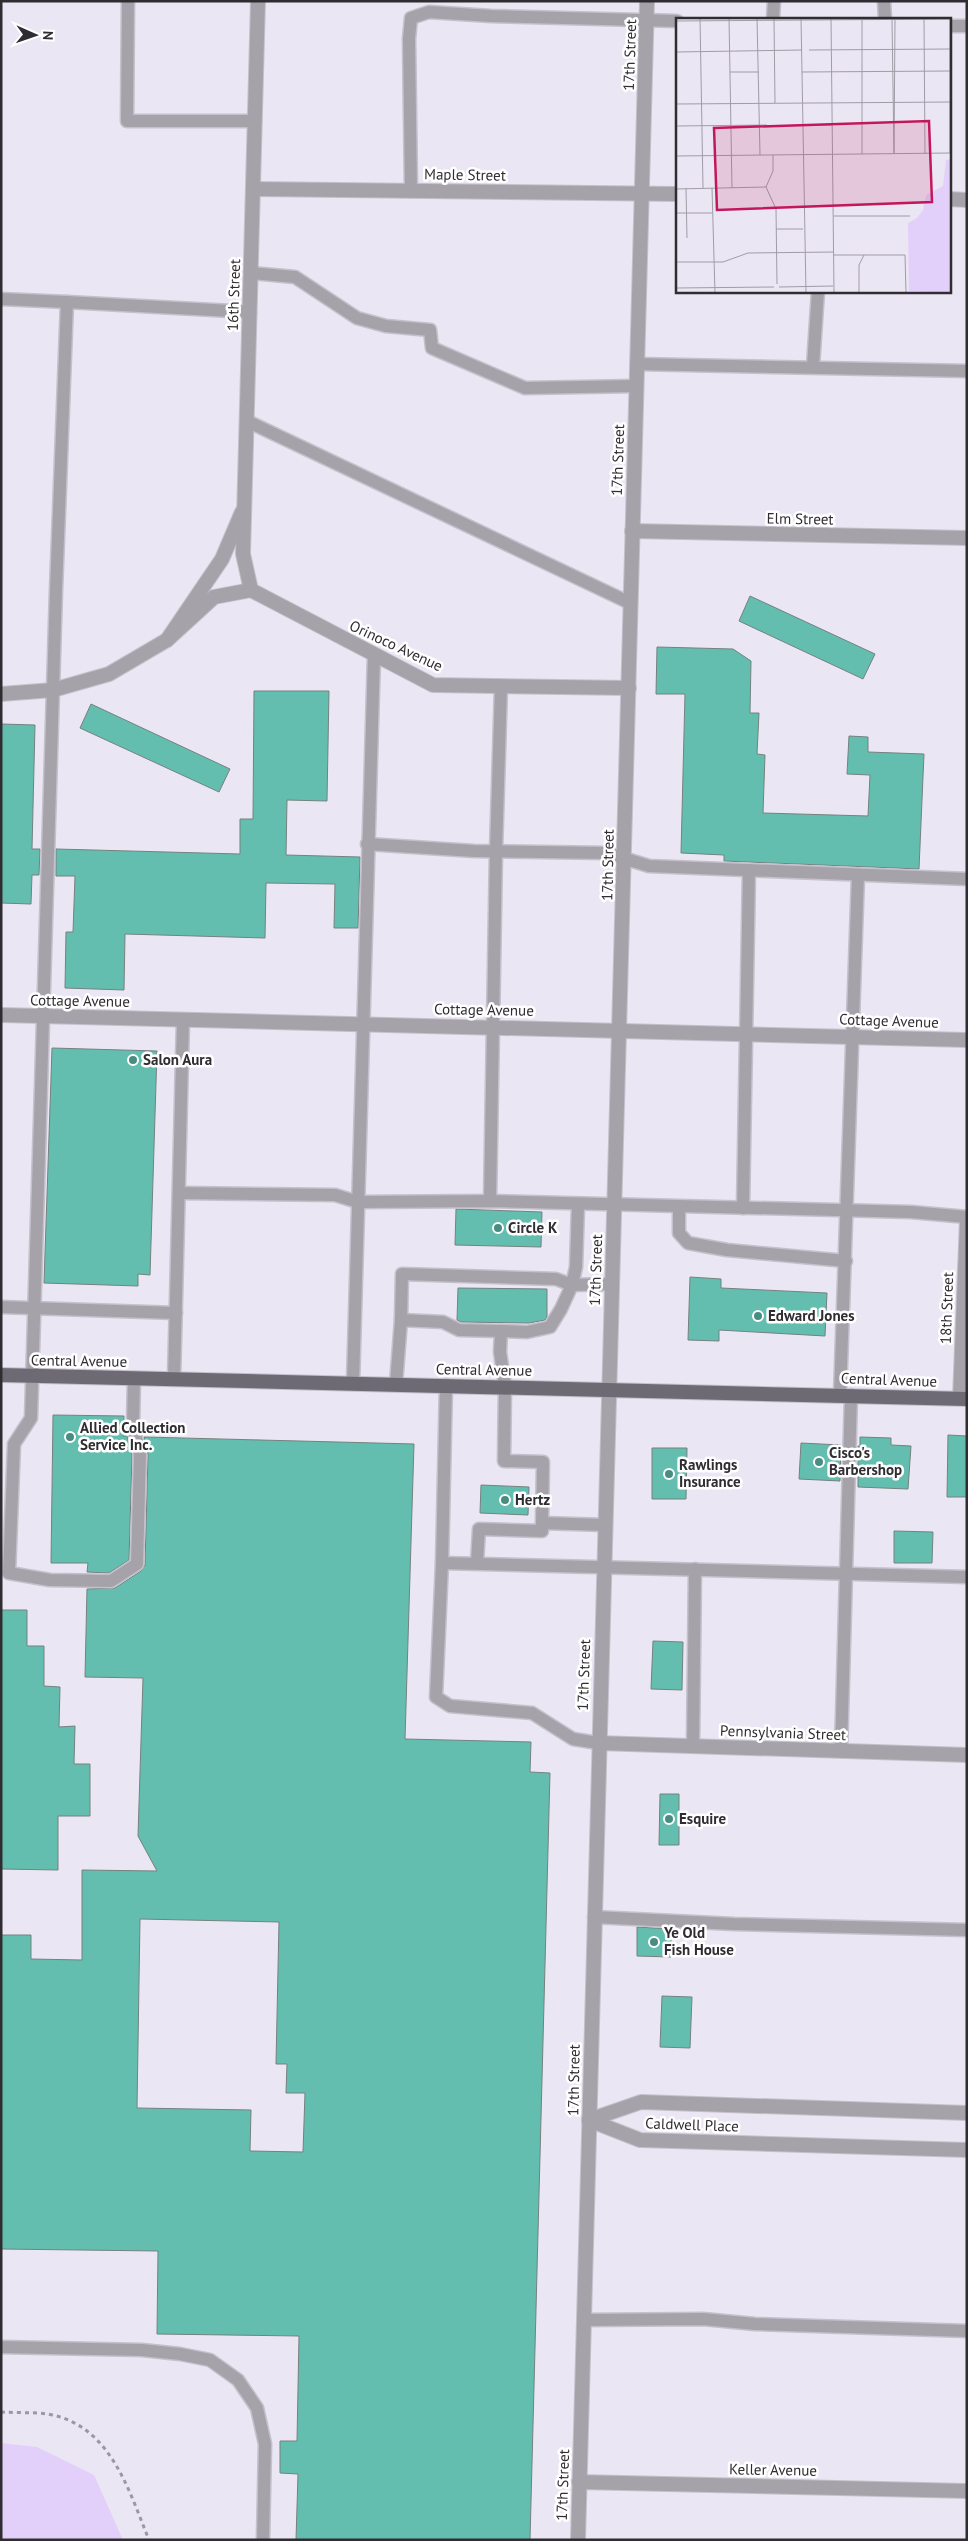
<svg xmlns="http://www.w3.org/2000/svg" width="968" height="2541" font-family="'PT Sans',sans-serif">
<style>
.green{fill:#e2d0fa}
.building{fill:#64beb0;stroke:#73827f;fill-rule:evenodd}
.lines{fill:none;stroke-linecap:round;stroke-linejoin:round}
.service-casing{stroke:#c5c1cc;stroke-width:15}
.minor-casing{stroke:#c5c1cc;stroke-width:16}
.tertiary-casing{stroke:#c5c1cc;stroke-width:16}
.primary-casing{stroke:#c5c1cc;stroke-width:16}
.path{stroke:#9b98a1;stroke-width:3;stroke-dasharray:4 4;stroke-linecap:butt}
.service{stroke:#a5a3a9;stroke-width:12}
.minor{stroke:#a5a3a9;stroke-width:14}
.tertiary{stroke:#a5a3a9;stroke-width:14}
.primary{stroke:#6e6a73;stroke-width:14}
.poi-dot{fill:#488c82;stroke:#fff;stroke-width:2}
.labels{text-anchor:middle;stroke-width:5;stroke-linejoin:round;paint-order:stroke}
.street-label{font-size:15px;fill:#2f2d32;stroke:#fff}
.poi-label{font-size:15px;font-weight:bold;fill:#2f2d32;stroke:#fff;text-anchor:start}
.inset-road{fill:none;stroke:#a09ca6;stroke-width:1}
.view{fill:#c2185b;fill-opacity:0.15;stroke:#c2185b;stroke-width:2.5}
.inset-edge{fill:none;stroke:#2f2d32;stroke-width:2.5}
</style>
<rect width="100%" height="100%" fill="#ebe6f3"/>
<!-- green -->
<polygon class="green" points="1,2443 37,2447 94,2475 123,2540 1,2540"/>
<!-- building -->
<g class="building">
<polygon points="750,596 875,654 863,679 739,621"/>
<polygon points="657,647 733,649 751,661 750,713 759,713 757,754 765,755 763,813 868,816 870,775 847,774 849,736 868,737 868,752 924,754 919,869 724,861 724,855 681,853 685,694 656,694"/>
<polygon points="254,691 329,691 327,801 287,800 286,855 360,857 358,928 334,928 335,884 266,883 265,938 125,934 124,990 65,988 66,932 73,932 75,876 56,876 56,849 240,854 240,819 253,819"/>
<polygon points="91,704 230,769 219,792 80,728"/>
<polygon points="1,724 35,725 32,849 40,849 39,875 32,875 31,904 1,903"/>
<polygon points="52,1048 157,1051 150,1275 138,1274 138,1286 44,1283"/>
<polygon points="456,1209 542,1212 541,1247 455,1245"/>
<polygon points="690,1277 721,1279 721,1288 827,1293 825,1336 719,1330 719,1341 688,1340"/>
<polygon points="458,1288 547,1289 547,1317 545,1320 529,1323 461,1322 457,1320"/>
<polygon points="53,1415 124,1416 123,1436 127,1436 132,1456 129,1560 109,1573 87,1572 88,1563 51,1563"/>
<polygon points="948,1435 967,1436 967,1497 947,1497"/>
<path d="M144 1437 414 1444 405 1739 531 1742 530 1772 550 1773 530 2540H296L298 2474 280 2473V2441H297L299 2336 157 2334 158 2251 1 2249V1935H31V1959L82 1960V1870L157 1871 138 1836 143 1678 85 1677 87 1589 115 1588 141 1571 145 1565 148 1455ZM140 1919 279 1922 276 2064H287L286 2093H305L303 2152 250 2151 251 2110 137 2108Z"/>
<polygon points="860,1437 891,1438 891,1445 911,1446 908,1489 858,1487 858,1446 860,1446"/>
<polygon points="801,1443 841,1445 840,1481 799,1479"/>
<polygon points="652,1448 687,1448 686,1499 652,1499"/>
<polygon points="481,1485 529,1487 528,1515 480,1513"/>
<polygon points="894,1531 933,1532 932,1563 894,1563"/>
<polygon points="1,1610 27,1610 27,1646 44,1646 44,1686 60,1687 59,1727 75,1726 74,1764 90,1764 90,1816 58,1816 58,1870 1,1869"/>
<polygon points="653,1641 683,1642 682,1690 651,1689"/>
<polygon points="660,1794 679,1794 679,1845 659,1845"/>
<polygon points="637,1927 671,1929 671,1957 637,1956"/>
<polygon points="662,1996 692,1997 690,2048 660,2047"/>
</g>
<g class="lines">
<defs>
<g id="service">
<polyline points="128,1 127,121 255,121"/>
<polyline points="884,1 885,19"/>
<polyline points="773,19 774,1"/>
<polyline points="949,26 967,26"/>
<polyline points="411,191 409,39 411,18 429,12 491,16 677,21"/>
<polyline points="251,273 295,277 357,318 386,326 430,330 432,348 525,388 636,386"/>
<polyline points="1,299 67,302"/>
<polyline points="637,364 967,371"/>
<polyline points="813,366 818,291"/>
<polyline points="247,421 630,603"/>
<polyline points="367,844 474,851 607,853 649,866 967,879"/>
<polyline points="180,1193 335,1195 358,1202 490,1201 911,1212 967,1217"/>
<polyline points="490,1201 496,851 501,686"/>
<polyline points="679,1208 679,1233 688,1243 727,1250 846,1261"/>
<polyline points="743,1208 749,870"/>
<polyline points="1,1307 176,1313"/>
<polyline points="401,1320 402,1274 556,1279 572,1285 576,1267 578,1205"/>
<polyline points="501,1331 527,1332 550,1327 561,1309 572,1285 612,1284"/>
<polyline points="134,1378 133,1425 140,1455 137,1564 111,1581 50,1580 9,1573 14,1444 31,1418 56,590 67,302 250,312"/>
<polyline points="174,1379 183,1020"/>
<polyline points="353,1383 374,655"/>
<polyline points="396,1384 401,1320 443,1322 459,1330 501,1331 500,1352 505,1386 504,1461 543,1462 542,1523 605,1525"/>
<polyline points="446,1385 442,1563 967,1577"/>
<polyline points="840,1395 858,875"/>
<polyline points="442,1563 436,1697 450,1706 532,1713 573,1739 598,1743"/>
<polyline points="477,1563 479,1529 542,1531 542,1523"/>
<polyline points="693,1746 695,1569"/>
<polyline points="841,1751 851,1395"/>
<polyline points="594,1917 734,1924 967,1930"/>
<polyline points="584,2320 703,2319 755,2324 967,2331"/>
<polyline points="1,2347 142,2350 180,2354 210,2360 238,2380 257,2408 265,2444 263,2540"/>
</g>
<g id="minor">
<polyline points="254,189 677,194"/>
<polyline points="949,199 967,200"/>
<polyline points="632,531 967,538"/>
<polyline points="1,694 53,690 109,674 167,640 214,597 251,590"/>
<polyline points="1,1015 967,1040"/>
<polyline points="960,1398 967,1219"/>
<polyline points="598,1743 967,1755"/>
<polyline points="589,2120 640,2140 967,2150"/>
<polyline points="589,2120 641,2102 967,2113"/>
<polyline points="579,2482 967,2491"/>
</g>
<g id="tertiary">
<polyline points="258,1 243,554 251,590 433,685 629,688"/>
<polyline points="167,640 222,559 242,512"/>
<polyline points="578,2540 647,1"/>
</g>
<polyline id="primary" points="1,1375 967,1399"/>
</defs>
<!-- service casing -->
<use href="#service" class="service-casing"/>
<!-- minor casing -->
<use href="#minor" class="minor-casing"/>
<!-- tertiary casing -->
<use href="#tertiary" class="tertiary-casing"/>
<!-- primary casing -->
<use href="#primary" class="primary-casing"/>
<!-- path -->
<path class="path" d="M1 2412C16 2413 33 2412 48 2414 110 2425 128 2488 149 2540"/>
<!-- service -->
<use href="#service" class="service"/>
<!-- minor -->
<use href="#minor" class="minor"/>
<!-- tertiary -->
<use href="#tertiary" class="tertiary"/>
<!-- primary -->
<use href="#primary" class="primary"/>
</g>
<!-- markers -->
<g class="poi-dot">
<circle cx="133" cy="1060" r="5"/>
<circle cx="498" cy="1228" r="5"/>
<circle cx="758" cy="1316" r="5"/>
<circle cx="70" cy="1437" r="5"/>
<circle cx="819" cy="1462" r="5"/>
<circle cx="669" cy="1474" r="5"/>
<circle cx="505" cy="1500" r="5"/>
<circle cx="669" cy="1819" r="5"/>
<circle cx="654" cy="1942" r="5"/>
</g>
<g class="labels">
<!-- street labels -->
<g class="street-label">
<text transform="translate(630 55) rotate(-88)" y="5">17th Street</text>
<text transform="translate(465 175) rotate(1)" y="5">Maple Street</text>
<text transform="translate(234 295) rotate(-88)" y="5">16th Street</text>
<text transform="translate(618 460) rotate(-88)" y="5">17th Street</text>
<text transform="translate(800 519) rotate(1)" y="5">Elm Street</text>
<text transform="translate(396 646) rotate(25)" y="5">Orinoco Avenue</text>
<text transform="translate(608 865) rotate(-89)" y="5">17th Street</text>
<text transform="translate(80 1001) rotate(1)" y="5">Cottage Avenue</text>
<text transform="translate(484 1010) rotate(1)" y="5">Cottage Avenue</text>
<text transform="translate(889 1021) rotate(2)" y="5">Cottage Avenue</text>
<text transform="translate(596 1270) rotate(-88)" y="5">17th Street</text>
<text transform="translate(947 1308) rotate(-88)" y="5">18th Street</text>
<text transform="translate(79 1361) rotate(1)" y="5">Central Avenue</text>
<text transform="translate(484 1370) rotate(1)" y="5">Central Avenue</text>
<text transform="translate(889 1380) rotate(2)" y="5">Central Avenue</text>
<text transform="translate(584 1675) rotate(-88)" y="5">17th Street</text>
<text transform="translate(783 1733) rotate(2)" y="5">Pennsylvania Street</text>
<text transform="translate(574 2080) rotate(-89)" y="5">17th Street</text>
<text transform="translate(692 2125) rotate(2)" y="5">Caldwell Place</text>
<text transform="translate(773 2470) rotate(1)" y="5">Keller Avenue</text>
<text transform="translate(563 2485) rotate(-88)" y="5">17th Street</text>
</g>
<!-- poi labels -->
<g class="poi-label">
<text x="143" y="1065">Salon Aura</text>
<text x="508" y="1233">Circle K</text>
<text x="768" y="1321">Edward Jones</text>
<text x="80" y="1433">Allied Collection<tspan x="80" dy="17">Service Inc.</tspan></text>
<text x="829" y="1458">Cisco's<tspan x="829" dy="17">Barbershop</tspan></text>
<text x="679" y="1470">Rawlings<tspan x="679" dy="17">Insurance</tspan></text>
<text x="515" y="1505">Hertz</text>
<text x="679" y="1824">Esquire</text>
<text x="664" y="1938">Ye Old<tspan x="664" dy="17">Fish House</tspan></text>
</g>
</g>
<!-- overview -->
<g transform="translate(676 18)">
<rect width="275" height="275" fill="#ebe6f3"/>
<path d="M275 141V275L233 273 232 205 241 200 247 192 250 177 267 168 270 142Z" fill="#e2d0fa"/>
<path class="inset-road" d="M24 0 27 170M53 0 56 170M81 0 84 137M125 0 130 275M155 0 158 275M98 1 99 85M248 1 249 136M274 1V135M186 2V136M216 2 218 136M0 3 274 1M133 32 274 31M0 34 126 32M54 54H83M126 54 274 53M0 86 275 84M126 107H156M0 108 91 107M218 135 219 2M0 138 275 135M90 169 100 191 101 266M90 169 97 153V137M10 170 11 220M36 170 39 275M0 171 90 169M0 195H36M158 198H234M100 211H127M158 237H229L230 275M0 244H47L72 235 158 234M103 269 157 268M0 270 98 269M183 275V247L188 237"/>
<path class="view" d="M253 103 256 184 41 192 38 110Z"/>
<rect width="275" height="275" class="inset-edge"/>
</g>
<!-- border -->
<rect width="968" height="2541" fill="none" stroke="#2f2d32" stroke-width="5"/>
<!-- north arrow -->
<g transform="translate(35 35) rotate(92)" stroke="#ffffff" stroke-width="4" paint-order="stroke">
<path d="M0-4L9 19L0 12L-9 19Z" fill="#2f2d32"/>
<text y="-8" font-size="14" font-weight="bold" text-anchor="middle" fill="#2f2d32">N</text>
</g>
</svg>
